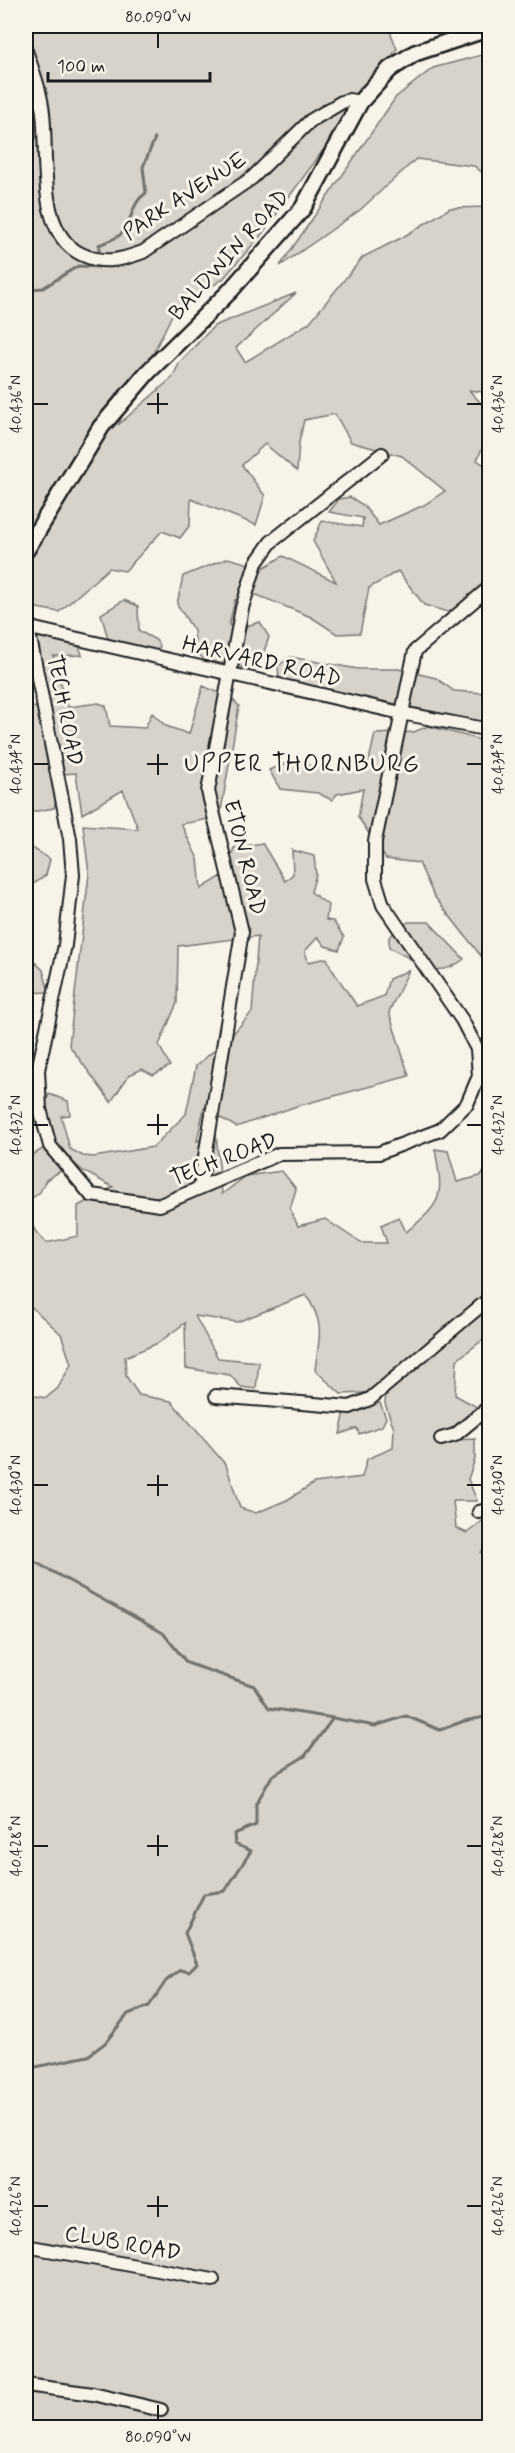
<svg xmlns="http://www.w3.org/2000/svg" width="515" height="2453" font-family="Mynerve,sans-serif">
<style>
.green{fill:#d7d3cb;stroke:#7a7874;stroke-width:1.5;fill-rule:evenodd}
.lines{fill:none;stroke-linecap:round;stroke-linejoin:round}
.stream{stroke:#72716c;stroke-width:3}
.minor-casing{stroke:#1c1c1c;stroke-width:16}
.tertiary-casing{stroke:#1c1c1c;stroke-width:20}
.minor{stroke:#f7f3e8;stroke-width:12}
.tertiary{stroke:#f7f3e8;stroke-width:15}
.ticks{fill:none;stroke:#1c1c1c;stroke-width:2}
.labels{text-anchor:middle;stroke-width:6;stroke-linejoin:round;paint-order:stroke}
.street-label{font-size:22px;fill:#1c1c1c;stroke:#f7f3e8}
.neighbourhood-label{font-size:24px;letter-spacing:1.5px;fill:#1c1c1c;stroke:#f7f3e8}
.neatline{fill:none;stroke:#1c1c1c;stroke-width:2}
.ticks-label{font-size:15px;text-anchor:middle;fill:#1c1c1c}
</style>
<rect width="100%" height="100%" fill="#f7f3e8"/>
<filter id="ink" filterUnits="userSpaceOnUse"><feTurbulence type="fractalNoise" baseFrequency=".0167" numOctaves="2"/><feDisplacementMap in="SourceGraphic" scale="12" xChannelSelector="R" yChannelSelector="G"/><feConvolveMatrix kernelMatrix="1 2 1 2 8 2 1 2 1" color-interpolation-filters="sRGB"/></filter>
<g filter="url(#ink)">
<!-- green -->
<g class="green">
<polygon points="26,26 388,26 397,49 262,234 223,279 174,311 118,425 172,378 180,362 214,326 296,293 236,348 245,362 309,323 363,257 403,237 450,208 489,207 489,393 469,390 489,412 489,433 477,460 489,468 489,601 477,591 451,613 424,605 398,571 369,588 360,633 337,634 311,617 257,595 235,600 229,625 243,627 260,622 269,637 260,663 251,669 205,660 196,652 194,631 177,604 183,576 228,558 263,568 283,556 336,582 313,541 322,521 362,527 363,518 329,512 339,499 350,497 363,505 379,525 424,505 445,491 402,456 351,442 335,414 304,420 299,442 297,471 265,444 242,465 265,496 256,525 191,499 190,525 180,538 162,531 125,571 109,568 59,612 26,606"/>
<polygon points="489,53 489,178 474,166 416,159 360,210 280,266 396,97 433,68"/>
<polygon points="124,600 138,606 139,631 156,640 160,647 154,654 109,642 101,614"/>
<path d="M26 609 38 622 32 632 79 646 82 655 53 656 68 707 99 703 106 706 110 726 145 728 152 713 166 726 189 734 203 686 231 698 239 706 220 817 181 824 198 859 201 889 224 875 234 848 262 843 285 881 293 874 292 850 314 856 316 874 311 892 328 905 326 920 333 921 344 937 339 950 325 946 318 937 305 951 308 962 327 958 331 968 357 1006 384 996 389 979 409 970 389 1012 409 1076 297 1106 236 1127 204 1108 197 1141 216 1134 222 1194 246 1176 282 1171 296 1189 290 1209 298 1226 325 1219 361 1243H387L381 1225 399 1217 406 1232C445 1201 443 1196 435 1149L448 1151 457 1182 480 1176 489 1166V1335L457 1360 455 1395 479 1408 462 1421 450 1440 475 1439V1459L468 1479 477 1501H453L456 1528 467 1533 490 1515 489 1540 481 1553 490 1557 489 2427H26V1394L46 1398 58 1388 71 1364 61 1334 26 1302V1213L36 1232 46 1243 78 1236V1206L113 1187 83 1171 55 1147 43 1108 49 1094 68 1101 70 1115 61 1116 70 1149 83 1156 94 1157 153 1147 186 1114 196 1066 231 1036 252 1012 258 936 178 946 177 1003 159 1045 170 1066 153 1075 142 1069 129 1075 111 1102 69 1045 89 874 83 825 138 829 123 790 82 814 76 773 63 774 54 808 26 813V707L48 708 37 651 26 652ZM306 1295C326 1325 319 1337 315 1370L341 1394 386 1392 385 1404 394 1428 393 1448 367 1459 362 1477 314 1483 287 1500 256 1513 240 1508 226 1465 171 1401 139 1395 126 1376 125 1357 158 1343 185 1323 186 1368 230 1375 241 1387 256 1389 259 1362 218 1358 195 1316 237 1322Z"/>
<polygon points="290,657 358,669 398,669 436,678 454,691 484,693 489,688 489,723 279,680 278,666"/>
<polygon points="428,726 489,742 489,966 434,896 419,863 386,859 358,817 363,789 337,794 332,800 318,793 280,789 269,770 292,761 329,770 368,765 375,734 414,732"/>
<polygon points="26,844 50,859 46,875 26,889"/>
<path d="M408 922H429L464 959C434 983 419 960 389 948V937Z"/>
<polygon points="26,954 43,970 49,992 26,993"/>
<polygon points="44,1148 62,1170 46,1180 40,1192 26,1203 26,1159"/>
<polygon points="380,1403 386,1418 382,1426 359,1434 357,1428 340,1434 345,1411"/>
</g>
<g class="lines">
<!-- stream -->
<g class="stream">
<path d="M99 252V245C106 242 116 239 121 234 134 220 130 204 146 193L143 167 155 138"/>
<polyline points="26,294 30,289 43,288 78,266 98,267"/>
<polyline points="26,1557 163,1633 187,1663 254,1686 269,1708 333,1718"/>
<polyline points="26,2069 88,2056 105,2043 128,2014 149,2006 166,1981 180,1970 189,1972 197,1964 185,1933 204,1894 225,1891 251,1851 235,1844 234,1834 256,1825 256,1804 272,1776 305,1756 333,1718 375,1726 406,1716 440,1730 464,1721 490,1716"/>
</g>
<defs>
<g id="minor">
<path d="M26 51C33 71 41 92 43 113 48 155 36 232 81 254 104 265 121 260 143 252L252 178 310 121 342 102 349 100 360 102"/>
<polyline points="26,627 401,713 490,730"/>
<polyline points="28,628 70,839 73,875 65,945 38,1070 40,1109 50,1146 91,1195 160,1205 279,1154 379,1153 440,1130 467,1104 479,1076 477,1049 462,1020 383,905 375,879 375,841 415,651 490,587"/>
<polyline points="200,1187 242,932 208,791 242,608 256,563 271,542 382,454"/>
<polyline points="216,1396 350,1407 370,1399 490,1298"/>
<polyline points="441,1439 455,1435 490,1406"/>
<polyline points="479,1512 490,1509"/>
<polyline points="26,2246 213,2280"/>
<polyline points="26,2385 93,2394 161,2410"/>
</g>
<polyline id="tertiary" points="26,550 101,427 147,373 230,291 303,208 360,102 390,69 415,53 490,28"/>
</defs>
<!-- minor casing -->
<use href="#minor" class="minor-casing"/>
<!-- tertiary casing -->
<use href="#tertiary" class="tertiary-casing"/>
<!-- minor -->
<use href="#minor" class="minor"/>
<!-- tertiary -->
<use href="#tertiary" class="tertiary"/>
</g>
</g>
<!-- ticks -->
<path class="ticks" d="M158 33V48M158 393V414M33 404H48M147 404H168M467 404H482M158 754V775M33 764H48M147 764H168M467 764H482M158 1114V1135M33 1125H48M147 1125H168M467 1125H482M158 1475V1496M33 1485H48M147 1485H168M467 1485H482M158 1835V1856M33 1846H48M147 1846H168M467 1846H482M158 2196V2217M33 2206H48M147 2206H168M467 2206H482M158 2405V2420"/>
<g class="labels">
<!-- street labels -->
<g class="street-label">
<text transform="translate(184 195) rotate(-33)" y="8">PARK AVENUE</text>
<text transform="translate(228 254) rotate(-48)" y="8">BALDWIN ROAD</text>
<text transform="translate(262 660) rotate(13)" y="8">HARVARD ROAD</text>
<text transform="translate(66 710) rotate(79)" y="8">TECH ROAD</text>
<text transform="translate(246 857) rotate(76)" y="8">ETON ROAD</text>
<text transform="translate(223 1158) rotate(-21)" y="8">TECH ROAD</text>
<text transform="translate(123 2242) rotate(10)" y="8">CLUB ROAD</text>
</g>
<!-- neighbourhood labels -->
<g class="neighbourhood-label">
<text x="302" y="771">UPPER THORNBURG</text>
</g>
</g>
<!-- margin -->
<rect width="515" height="2453" fill="none" stroke="#f7f3e8" stroke-width="66"/>
<!-- scale -->
<path d="M48 72v9h162v-9" fill="none" stroke="#1c1c1c" stroke-width="3"/>
<text x="57" y="72" font-size="18" fill="#1c1c1c" stroke="#f7f3e8" stroke-width="4.5" paint-order="stroke">100 m</text>
<rect x="33" y="33" width="449" height="2387" class="neatline"/>
<g class="ticks-label">
<text x="158" y="22">80.090°W</text>
<text transform="translate(16 404) rotate(-90)" y="5">40.436°N</text>
<text transform="translate(498 404) rotate(-90)" y="5">40.436°N</text>
<text transform="translate(16 764) rotate(-90)" y="5">40.434°N</text>
<text transform="translate(498 764) rotate(-90)" y="5">40.434°N</text>
<text transform="translate(16 1125) rotate(-90)" y="5">40.432°N</text>
<text transform="translate(498 1125) rotate(-90)" y="5">40.432°N</text>
<text transform="translate(16 1485) rotate(-90)" y="5">40.430°N</text>
<text transform="translate(498 1485) rotate(-90)" y="5">40.430°N</text>
<text transform="translate(16 1846) rotate(-90)" y="5">40.428°N</text>
<text transform="translate(498 1846) rotate(-90)" y="5">40.428°N</text>
<text transform="translate(16 2206) rotate(-90)" y="5">40.426°N</text>
<text transform="translate(498 2206) rotate(-90)" y="5">40.426°N</text>
<text x="158" y="2442">80.090°W</text>
</g>
</svg>
